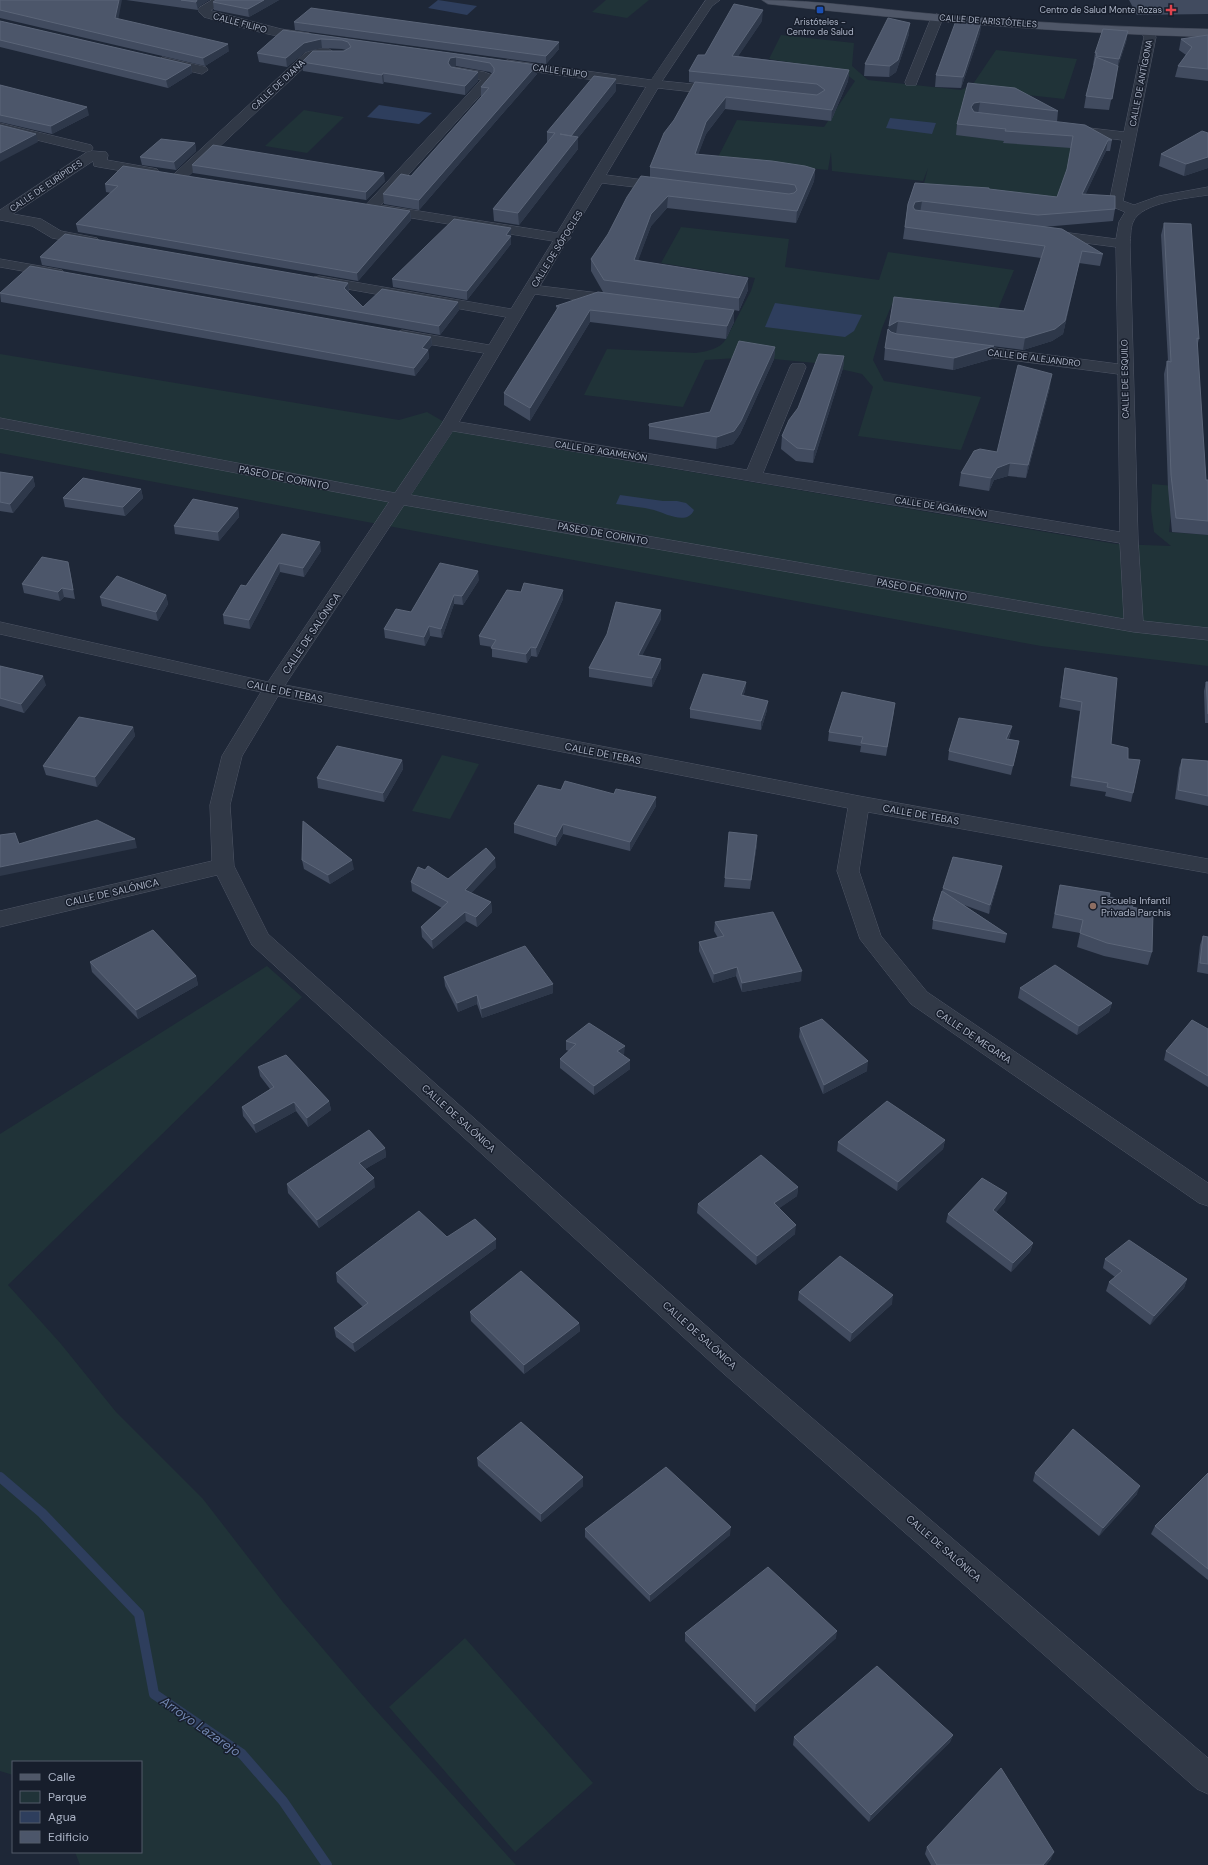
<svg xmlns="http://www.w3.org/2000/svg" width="1208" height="1865" font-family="'DM Sans',sans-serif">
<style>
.green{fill:#203338}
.water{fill:#2e3e5d}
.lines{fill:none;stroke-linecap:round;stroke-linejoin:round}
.stream{stroke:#2e3e5d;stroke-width:10}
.minor-casing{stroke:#4f5666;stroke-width:1}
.major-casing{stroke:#3b4251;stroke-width:1}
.minor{fill:#313947;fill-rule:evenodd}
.major{fill:#4f5768;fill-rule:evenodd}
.wall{fill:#414b5f}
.shaded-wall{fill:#2e384a}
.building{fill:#4c566a;stroke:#5b6578}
.transit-dot{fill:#1a4fb4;stroke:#171e2c;stroke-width:1.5}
.health-dot{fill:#e0444e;stroke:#171e2c;stroke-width:1.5}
.education-dot{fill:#8d6e63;stroke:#171e2c;stroke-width:1.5}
.labels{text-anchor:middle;stroke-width:3;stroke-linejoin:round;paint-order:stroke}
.far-poi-label{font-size:9px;fill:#abb3c5;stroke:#171e2c;text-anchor:end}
.far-street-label{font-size:9px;fill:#abb3c5;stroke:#171e2c}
.street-label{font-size:10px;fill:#abb3c5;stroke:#171e2c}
.poi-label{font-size:10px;fill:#abb3c5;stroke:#171e2c;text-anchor:start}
.near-water-label{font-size:13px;font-style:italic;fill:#7186b0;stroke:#171e2c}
</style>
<rect width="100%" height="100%" fill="#1e2737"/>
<!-- green -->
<g class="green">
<polygon points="606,0 649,0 627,18 592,12"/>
<polygon points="781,35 854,43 852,66 868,80 961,90 973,84 996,50 1077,59 1064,99 982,90 973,137 1069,147 1072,150 1061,200 921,195 928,168 923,181 832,171 831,152 828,170 717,159 737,120 824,127 855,81 842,71 769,59"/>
<polygon points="304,110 344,117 307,153 265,146"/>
<path d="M681 227 789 239 785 267 879 280 888 252 1014 270 998 309 895 297 882 328 873 360 884 381 981 397 961 450 858 436 873 387 862 374 815 363 774 359 737 358 705 360 683 407 584 395 607 349 696 353C708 351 720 349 726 339L751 291 755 278 661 263Z"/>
<polygon points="0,354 399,420 427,412 463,433 1116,544 1171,546 1154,532 1151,510 1152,484 1208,489 1171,512 1169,532 1208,535 1208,666 1041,646 415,531 0,453"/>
<polygon points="442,755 479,764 450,819 412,811"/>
<polygon points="267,966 302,997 8,1285 61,1344 116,1412 203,1499 282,1601 371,1705 516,1865 80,1865 75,1852 141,1852 141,1762 13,1762 13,1775 0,1771 0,1134"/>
<polygon points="465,1638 593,1783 515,1852 389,1707"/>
</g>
<!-- water -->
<g class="water">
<polygon points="438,0 477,6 467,15 428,8"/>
<polygon points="379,105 432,113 419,124 367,117"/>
<polygon points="890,118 936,123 932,134 886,128"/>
<polygon points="775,303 862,315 854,331 845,337 765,327"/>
<path d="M620 495 663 501H677L686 503 694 510C687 526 665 513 654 510 642 507 629 506 616 504Z"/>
</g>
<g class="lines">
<!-- stream -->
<polyline class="stream" points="0,1477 42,1513 139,1614 154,1694 242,1754 283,1801 327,1865"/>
<defs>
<g id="minor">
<path d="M212 0H227L211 10 212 11 281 29 309 33 315 37C307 48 219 21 204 17L199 12V8Z"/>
<path d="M706 0H720L712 6 662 81 721 87 727 91 721 95 658 88 606 175 667 183 672 184 674 187 672 190 667 191 602 183 570 236 571 238 566 242 540 286 616 295 621 297 624 300 621 303 616 305 535 294 459 422 747 470 790 367 792 364H804L806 367 763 473 1120 532 1118 374 964 354 958 352 956 349 958 346 964 344 1118 364 1116 247 1047 238 1042 237 1040 234 1042 231 1047 230 1116 239 1119 222 1125 212 1111 206 1109 203 1122 140 1072 134 1067 133 1065 130 1067 127 1072 126 1124 132 1144 37 1140 31 1142 28H1150L1156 37 1123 201 1134 205 1159 196 1208 187V195C1189 198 1141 202 1133 222 1130 229 1131 237 1130 244L1138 539 1143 621 1208 628V640L1134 632 404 505 285 685 859 796 1208 859V873L868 812 859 871 881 936 927 992 1208 1183V1206L1199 1203 911 1004 860 939 837 871 848 808 278 696 242 756 230 805 234 866 268 934 741 1357 1208 1758V1794L1197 1789 723 1373 252 945 217 875 0 927V911L212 861 210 805 222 756 261 692 0 634V622L268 682 389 502 0 428V418L395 493 441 425 484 353 402 340 397 338 394 335 397 332 402 330 489 345 506 317 319 284 314 283 312 280 314 277 319 276 511 309 553 241 381 213 375 210H366L364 207 481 80 444 73 442 70 448 66 484 72 492 75 493 81 381 205 557 233 646 87 507 68 501 64 507 60 651 80ZM453 431 1120 543 1124 619 411 495Z"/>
<polygon points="937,14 943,18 917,82 916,85 906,85 905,82 931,18"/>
<polygon points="317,49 329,49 335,53 333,56 313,59 185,179 175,179 173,176 175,173 305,53"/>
<polygon points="163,57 206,67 208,70 202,74 159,64 157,61"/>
<polygon points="0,123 91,145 93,148 91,151 86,152 0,131"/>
<polygon points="92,151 106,152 108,155 107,160 152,168 157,169 159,172 157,175 152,176 99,167 94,166 93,161 13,214 41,219 61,231 97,238 99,241 97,244 92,245 52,238 32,226 0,220 0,210 87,152"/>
<polygon points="0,259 57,269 62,270 64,273 62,276 57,277 0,267"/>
</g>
<path id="major" d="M762 0C819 0 876 9 934 14 1025 22 1116 27 1208 29V37C1061 33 914 21 768 4Z"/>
</defs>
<!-- minor casing -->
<use href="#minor" class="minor-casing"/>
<!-- major casing -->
<use href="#major" class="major-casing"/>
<!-- minor -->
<use href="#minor" class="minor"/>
<!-- major -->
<use href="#major" class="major"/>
</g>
<!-- wall -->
<g class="wall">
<polygon points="0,0 118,19 229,51 205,66 0,18"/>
<polygon points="126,0 209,0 198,7 198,10"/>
<polygon points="216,0 279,0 249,17 214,10 213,2"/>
<polygon points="1129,0 1208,0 1208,14 1137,15"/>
<polygon points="0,21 191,65 192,73 168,88 0,47"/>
<polygon points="762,21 738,56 849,70 848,81 831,121 725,109 706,134 698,154 815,169 814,181 796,223 667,208 651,226 638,260 748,290 739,311 734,310 734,322 726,339 590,322 530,421 504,405 504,393 557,310 556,306 603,292 591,271 591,259 650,177 650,167 695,83 689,82 689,71 705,55"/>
<polygon points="294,22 559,49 546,64 295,30"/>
<polygon points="981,22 980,33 961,88 935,87 936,75"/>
<polygon points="283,30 537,65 537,74 419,210 384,204 383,194 411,176 482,96 481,96 481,87 492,74 490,72 456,66 452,67 478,72 478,81 465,95 384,82 383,84 303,71 302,62 346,50 342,49 322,48 305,52 287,67 259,62 257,53"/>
<polygon points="1128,31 1126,42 1118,66 1109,110 1084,108 1086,96 1094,65 1093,65 1095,53"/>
<polygon points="909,34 896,72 889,77 864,76 865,64"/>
<polygon points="1208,35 1208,81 1175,77 1178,66 1186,55 1179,50 1181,39"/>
<polygon points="968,83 1058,111 1057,122 1112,140 1110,151 1106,151 1085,195 1115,209 1113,221 1043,227 1103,254 1100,266 1079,263 1063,334 1052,341 1023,350 896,334 994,346 992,359 953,370 884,360 885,348 894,297 1024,311 1041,258 903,239 908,204 915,183 989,189 1057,197 1067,169 1071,148 1003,143 1004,141 956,135 957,124"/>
<polygon points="0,85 89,115 52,134 0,122"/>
<polygon points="616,91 578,138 578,149 519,225 494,221 493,209 547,143 547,132"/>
<polygon points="1208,133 1208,168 1184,176 1159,166 1161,154"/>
<polygon points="195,143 196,151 176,170 142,165 140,157"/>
<polygon points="192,165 385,181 366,200 193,173"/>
<polygon points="105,184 410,211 411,220 358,281 78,232 76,224 111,193 106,192"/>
<polygon points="1164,223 1199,339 1197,347 1206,480 1208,480 1208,535 1172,532 1168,488 1164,374 1167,361 1168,361 1161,235"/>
<polygon points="511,228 511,244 467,300 393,287 392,279"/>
<polygon points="40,257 348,283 349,291 348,292 363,307 459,310 440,335 42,265"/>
<polygon points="0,293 431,337 432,345 428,350 429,358 415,376 1,302"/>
<polygon points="775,347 774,359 740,434 733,444 716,449 649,439 649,424 710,412"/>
<polygon points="844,356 843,368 813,463 796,461 781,449 782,436"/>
<polygon points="1050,387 1026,478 1008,476 994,480 989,491 959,486 961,473 997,452"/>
<polygon points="0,472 33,477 35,486 13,513 0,511"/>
<polygon points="141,489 143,498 125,516 65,507 63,498"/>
<polygon points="238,508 239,517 219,541 175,534 174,526"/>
<polygon points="282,534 321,551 304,577 280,572 250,629 224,624 223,615 246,586"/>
<polygon points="70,571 75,599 64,597 60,601 24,593 22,584"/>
<polygon points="479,580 463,605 454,604 442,638 430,636 425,646 385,638 384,629 411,612"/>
<polygon points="563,590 563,599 537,657 531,656 527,663 492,657 492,647 480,645 479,636 521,592"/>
<polygon points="166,595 168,604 158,621 102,606 100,597"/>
<polygon points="661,610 661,619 642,655 661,659 661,668 652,687 589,677 589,668"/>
<polygon points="0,666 46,685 24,713 0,706"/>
<polygon points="1065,668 1111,744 1128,759 1133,793 1131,802 1105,796 1106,792 1070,786 1080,711 1059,707"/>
<polygon points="746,682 745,691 743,696 767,710 761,730 690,718 690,709"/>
<polygon points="1206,682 1208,682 1208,723 1205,723 1204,691"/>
<polygon points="894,712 886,756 860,752 861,746 828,741 829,732"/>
<polygon points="1012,726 1010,735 1009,739 1019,741 1011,775 948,760 949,751"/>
<polygon points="133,727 135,736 97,787 46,775 43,766"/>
<polygon points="1182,759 1208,761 1208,806 1175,799 1179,768"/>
<polygon points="402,760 403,769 384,802 318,788 317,778"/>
<polygon points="561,790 656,806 630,851 563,834 556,846 514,833 514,824"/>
<polygon points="757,844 750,889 724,887 725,878"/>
<polygon points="302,860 354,869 330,884 304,869"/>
<polygon points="496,867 471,893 491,902 492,912 477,927 466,921 433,949 422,937 421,927 442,908 412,891 411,882 425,870 448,879"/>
<polygon points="1000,875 989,914 964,905 1007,934 1005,943 932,929 933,920 943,888"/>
<polygon points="1060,885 1109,897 1132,907 1152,952 1148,965 1104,956 1077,947 1080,933 1052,928 1057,898"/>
<polygon points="715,922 801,981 742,992 736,976 713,983 699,951 699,942 718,938 714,931"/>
<polygon points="1203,936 1208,937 1208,974 1197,972 1200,945"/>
<polygon points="90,962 196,976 198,985 138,1019 92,972"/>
<polygon points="444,977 553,993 482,1018 477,1004 458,1012 445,986"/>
<polygon points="1020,988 1112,1003 1109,1012 1077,1035 1018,998"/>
<polygon points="800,1028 867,1071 823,1094 799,1037"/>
<polygon points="1208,1029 1208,1087 1164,1060 1166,1051"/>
<polygon points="566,1041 624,1055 624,1056 630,1069 594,1095 560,1068 560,1059 569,1051 566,1050"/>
<polygon points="258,1067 329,1101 331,1110 308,1127 296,1111 256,1133 243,1116 242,1107 270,1089 260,1076"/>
<polygon points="945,1140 943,1149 897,1191 837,1151 838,1142"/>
<polygon points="385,1148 386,1157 365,1169 375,1187 319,1228 288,1193 287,1184"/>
<polygon points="798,1187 797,1196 779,1208 795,1234 756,1265 697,1213 698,1204"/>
<polygon points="1005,1202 996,1212 1033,1243 1030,1252 1011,1272 946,1222 948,1214"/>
<polygon points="447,1237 496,1248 355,1352 336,1337 334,1328 363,1307 337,1282 336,1273"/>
<polygon points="1105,1259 1187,1279 1184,1288 1150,1325 1106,1291 1109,1282 1115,1277 1103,1268"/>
<polygon points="799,1292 892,1304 850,1342 798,1300"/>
<polygon points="470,1312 579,1323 580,1331 524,1374 471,1321"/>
<polygon points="477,1458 583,1477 583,1486 541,1522 478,1466"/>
<polygon points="1035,1473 1137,1494 1099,1536 1033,1481"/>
<polygon points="1208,1473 1208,1580 1151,1534 1155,1526"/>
<polygon points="585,1529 730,1535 650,1602 585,1537"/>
<polygon points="685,1633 836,1638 755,1712 685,1641"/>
<polygon points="953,1735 950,1742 869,1822 793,1745 794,1737"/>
<polygon points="927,1847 1051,1859 1046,1865 931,1865 925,1854"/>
</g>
<!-- shaded-wall -->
<g class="shaded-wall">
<polygon points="119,0 122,0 117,26 115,18"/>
<polygon points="197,0 209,0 198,7 198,10 196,2"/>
<polygon points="264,0 279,0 249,17 248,9"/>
<polygon points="763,10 762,21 731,67 732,56"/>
<polygon points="981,22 980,33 961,88 963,77"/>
<polygon points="910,23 909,34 896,72 889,77 890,66"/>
<polygon points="1128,31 1126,42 1117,70 1119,59"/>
<polygon points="321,39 322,48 305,52 287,67 286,58 304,43"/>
<polygon points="559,42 559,49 546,64 546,56"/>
<polygon points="228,44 229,51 205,66 203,58"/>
<polygon points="456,57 456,66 451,67 448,63 450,58"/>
<polygon points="191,65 192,73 168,88 166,80"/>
<polygon points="537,65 537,74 419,210 419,200"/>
<polygon points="849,70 848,81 831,121 832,110"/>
<polygon points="478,72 478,81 465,95 465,86"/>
<polygon points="383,73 384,82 383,84 382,75"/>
<polygon points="616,79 616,91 578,138 578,149 519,225 518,213 571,136"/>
<polygon points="726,97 725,109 706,134 694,166 695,154 706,122"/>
<polygon points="980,102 978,114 973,115 971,107 974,103"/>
<polygon points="87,107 89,115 52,134 51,126"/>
<polygon points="36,134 38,142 0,162 0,153"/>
<polygon points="1108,140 1106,151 1080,206 1082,194"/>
<polygon points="195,143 196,151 176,170 174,162"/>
<polygon points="1208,157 1208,168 1184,176 1186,164"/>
<polygon points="815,169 814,181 796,223 797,211"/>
<polygon points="384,173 385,181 366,200 366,192"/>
<polygon points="668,196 667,208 651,226 634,272 634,260 651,214"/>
<polygon points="922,201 920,213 914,214 913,207 915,202"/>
<polygon points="410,211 411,220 358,281 357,273"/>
<polygon points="511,228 511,244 467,300 467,291"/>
<polygon points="1082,251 1063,334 1052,341 1023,350 1025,338"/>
<polygon points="748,278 748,290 739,311 739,298"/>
<polygon points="348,283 349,291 344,297 344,288"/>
<polygon points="458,302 459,310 440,335 439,326"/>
<polygon points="590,310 590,322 530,421 530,408"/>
<polygon points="734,310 734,322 726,339 727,326"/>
<polygon points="898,321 896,334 887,338 889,326"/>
<polygon points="431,337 432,345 422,357 422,348"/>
<polygon points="994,346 992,359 953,370 954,358"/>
<polygon points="775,347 774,359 740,434 733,444 716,449 717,437"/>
<polygon points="428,350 429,358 415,376 414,368"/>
<polygon points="844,356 843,368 813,463 814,450"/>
<polygon points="1052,374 1050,387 1026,478 1028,465"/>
<polygon points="1010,463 1008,476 994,480 989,491 991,478 997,468"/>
<polygon points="33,477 35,486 13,513 10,504"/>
<polygon points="141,489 143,498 125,516 123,507"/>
<polygon points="238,508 239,517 219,541 218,532"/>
<polygon points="320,542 321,551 304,577 303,568"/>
<polygon points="279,563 280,572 250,629 249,620"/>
<polygon points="478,571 479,580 463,605 462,596"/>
<polygon points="62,588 64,597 60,601 58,592"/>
<polygon points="563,590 563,599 537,657 536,648"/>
<polygon points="166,595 168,604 158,621 156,612"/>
<polygon points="454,595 454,604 442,638 441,629"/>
<polygon points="661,610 661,619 638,664 638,655"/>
<polygon points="429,626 430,636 425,646 424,637"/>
<polygon points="531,647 531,656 527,663 526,654"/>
<polygon points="661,659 661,668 652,687 652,678"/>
<polygon points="43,676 46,685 24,713 21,704"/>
<polygon points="746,682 745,691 740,704 741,695"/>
<polygon points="768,701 767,710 761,730 761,721"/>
<polygon points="1012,726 1010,735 1004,748 1006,739"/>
<polygon points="133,727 135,736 97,787 95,777"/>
<polygon points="402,760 403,769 384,802 383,793"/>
<polygon points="656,797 656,806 630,851 630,842"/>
<polygon points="563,824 563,834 556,846 556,837"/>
<polygon points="757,835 757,844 750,889 751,880"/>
<polygon points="135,839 137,848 0,876 0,867"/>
<polygon points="495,858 496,867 466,899 465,890"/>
<polygon points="352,860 354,869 330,884 328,875"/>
<polygon points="1002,866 1000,875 989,914 990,905"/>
<polygon points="491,902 492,912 477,927 476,917"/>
<polygon points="465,912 466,921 433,949 432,940"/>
<polygon points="737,967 736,976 713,983 714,974"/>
<polygon points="802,971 801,981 742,992 742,983"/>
<polygon points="196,976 198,985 138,1019 136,1010"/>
<polygon points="553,984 553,993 482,1018 481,1009"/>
<polygon points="477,995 477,1004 458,1012 457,1003"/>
<polygon points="1112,1003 1109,1012 1077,1035 1079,1026"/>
<polygon points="625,1046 624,1055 617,1060 617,1051"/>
<polygon points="630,1060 630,1069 594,1095 594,1086"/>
<polygon points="868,1061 867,1071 823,1094 824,1085"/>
<polygon points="329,1101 331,1110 308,1127 307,1118"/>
<polygon points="294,1102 296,1111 256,1133 254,1124"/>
<polygon points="945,1140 943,1149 897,1191 898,1182"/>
<polygon points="385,1148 386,1157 360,1172 359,1163"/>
<polygon points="374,1178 375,1187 319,1228 317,1220"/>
<polygon points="798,1187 797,1196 774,1212 774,1203"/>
<polygon points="1007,1193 1005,1202 990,1219 993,1210"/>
<polygon points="796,1225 795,1234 756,1265 757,1256"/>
<polygon points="496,1239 496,1248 355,1352 353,1343"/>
<polygon points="1033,1243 1030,1252 1011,1272 1013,1263"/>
<polygon points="1187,1279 1184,1288 1150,1325 1154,1316"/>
<polygon points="893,1295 892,1304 850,1342 852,1333"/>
<polygon points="579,1323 580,1331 524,1374 524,1365"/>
<polygon points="583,1477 583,1486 541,1522 541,1514"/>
<polygon points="1140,1486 1137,1494 1099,1536 1103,1528"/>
<polygon points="731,1527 730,1535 650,1602 650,1595"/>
<polygon points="837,1631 836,1638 755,1712 756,1704"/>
<polygon points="953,1735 950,1742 869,1822 871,1815"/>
<polygon points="1054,1852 1051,1859 1046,1865 1043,1865"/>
</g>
<!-- building -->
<g class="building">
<polygon points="0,0 119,0 115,18 228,44 203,58 0,10"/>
<polygon points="181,0 197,0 196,2"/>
<polygon points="216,0 264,0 248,9 213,2"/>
<polygon points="734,4 763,10 732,56 849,70 832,110 726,97 706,122 695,154 772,161 805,166 815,169 797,211 668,196 651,214 634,260 748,278 739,298 604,280 591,259 608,234 627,197 641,176 789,194 794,193 797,190 795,185 789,184 650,167 664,133 674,120 695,82 817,95 825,90 817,84 689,71 698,55 705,55"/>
<polygon points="311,8 559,42 546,56 294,22"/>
<polygon points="888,18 910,23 898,60 890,66 865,64"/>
<polygon points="957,18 981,22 963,77 936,75"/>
<polygon points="0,21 191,65 166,80 0,40"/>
<polygon points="1103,29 1128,31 1119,59 1096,56 1097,53 1095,53"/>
<polygon points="283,30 537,65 419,200 383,194 401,174 411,176 489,88 481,87 494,72 494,68 490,63 456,57 450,58 448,63 451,67 478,72 465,86 383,73 382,75 302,62 313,51 344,51 351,47 348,42 342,40 321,39 304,43 286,58 257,53"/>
<polygon points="1208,35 1208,69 1178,66 1192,47 1181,39"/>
<polygon points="1096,57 1118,66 1112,99 1086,96"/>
<polygon points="594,76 616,79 571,136 560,134 578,137 518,213 493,209 555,133 547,132"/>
<polygon points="968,83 1015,88 1058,111 980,102 974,103 971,107 974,112 1085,125 1112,140 1108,140 1082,194 1115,196 1115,209 1038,215 922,201 915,202 913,207 915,210 1062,229 1103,254 1082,251 1065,321 1055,329 1025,338 898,321 889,326 894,297 1024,311 1045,246 905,227 908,204 915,183 989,188 989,189 1057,197 1067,169 1073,136 1005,131 1006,129 957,124"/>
<polygon points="0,85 87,107 51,126 0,115"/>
<polygon points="0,125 36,134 0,153"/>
<polygon points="1202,131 1208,133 1208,157 1186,164 1161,154"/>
<polygon points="161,139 195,143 174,162 140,157"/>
<polygon points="213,145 384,173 366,192 192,165"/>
<polygon points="123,166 410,211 357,273 76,224 118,186 105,184"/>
<polygon points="454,219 511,228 506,235 511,236 467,291 392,279"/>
<polygon points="1164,223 1191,224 1199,339 1197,338 1206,480 1208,480 1208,521 1176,518 1171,475 1167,361 1171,362"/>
<polygon points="65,234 348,283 344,288 363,307 382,289 458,302 439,326 40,257"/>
<polygon points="30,266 431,337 422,348 428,350 414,368 0,293"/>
<polygon points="598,292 734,310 727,326 590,310 530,408 504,393 559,306 556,306"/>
<polygon points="888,329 891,332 897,334 994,346 954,358 885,348"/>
<polygon points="739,341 775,347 741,421 734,431 717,437 649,426 649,424 710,412"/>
<polygon points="819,354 844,356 814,450 797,448 782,436 789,420 798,408"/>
<polygon points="1018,365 1052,374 1028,465 1010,463 997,468 991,478 961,473 974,451 980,449 997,452"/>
<polygon points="0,472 33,477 10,504 0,502"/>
<polygon points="83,478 141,489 123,507 63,498"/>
<polygon points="193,499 238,508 218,532 174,526"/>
<polygon points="282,534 320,542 303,568 279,563 249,620 223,615 241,585 246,586"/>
<polygon points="42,557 68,562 73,590 62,588 58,592 22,584"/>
<polygon points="440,563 478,571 462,596 454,595 441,629 429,626 424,637 384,629 396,609 411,612"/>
<polygon points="117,576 166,595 156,612 100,597"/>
<polygon points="524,583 563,590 536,648 531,647 526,654 491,648 496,640 479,636 507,590 521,592"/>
<polygon points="616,602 661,610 638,655 661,659 652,678 589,668 607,634"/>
<polygon points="0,666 43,676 21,704 0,698"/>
<polygon points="1065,668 1117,678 1111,744 1128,748 1128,759 1140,760 1133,793 1107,787 1108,783 1072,777 1082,702 1061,698"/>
<polygon points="703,674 746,682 741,695 768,701 761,721 690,709"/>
<polygon points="1206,682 1208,682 1208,714"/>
<polygon points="842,692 895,703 887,747 861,743 863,737 829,732"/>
<polygon points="79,717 133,727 95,777 43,766"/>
<polygon points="959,718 1012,726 1006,739 1019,741 1013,766 949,751"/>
<polygon points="337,746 402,760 383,793 317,778"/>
<polygon points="1182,759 1208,761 1208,796 1178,790"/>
<polygon points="565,781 614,794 616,789 656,797 630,842 563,824 556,837 514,824 538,785 561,790"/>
<polygon points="97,820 135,839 0,867 0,835 15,833 19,844"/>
<polygon points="303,821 352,860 328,875 302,860"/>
<polygon points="729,832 757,835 751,880 725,878"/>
<polygon points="486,848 495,858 465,890 491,902 476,917 465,912 432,940 421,927 448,902 411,882 418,867 425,870 428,866 448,879"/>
<polygon points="953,857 1002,866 990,905 943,888"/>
<polygon points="1060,885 1110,893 1109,897 1134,903 1132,907 1153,912 1152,952 1107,943 1080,933 1083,920 1055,914"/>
<polygon points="942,891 1007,934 933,920"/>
<polygon points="773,912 802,971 742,983 737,967 714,974 699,942 724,936 715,922"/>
<polygon points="153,930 196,976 136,1010 90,962"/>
<polygon points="1203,936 1208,937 1208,964 1200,963"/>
<polygon points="525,946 553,984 481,1009 477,995 457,1003 444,977"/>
<polygon points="1055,965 1112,1003 1079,1026 1020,988"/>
<polygon points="822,1019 868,1061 824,1085 800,1028"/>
<polygon points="1192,1020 1208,1029 1208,1076 1166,1051"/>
<polygon points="589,1023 625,1046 617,1051 630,1060 594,1086 560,1059 576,1044 566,1041"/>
<polygon points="286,1055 329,1101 307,1118 294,1102 254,1124 242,1107 274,1087 258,1067"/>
<polygon points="887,1101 945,1140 898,1182 838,1142"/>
<polygon points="369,1130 385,1148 359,1163 374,1178 317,1220 287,1184"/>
<polygon points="761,1155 798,1187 774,1203 796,1225 757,1256 698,1204"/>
<polygon points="982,1178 1007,1193 993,1210 1033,1243 1013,1263 948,1214"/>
<polygon points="419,1211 447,1237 475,1219 496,1239 353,1343 334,1328 368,1303 336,1273"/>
<polygon points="1129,1240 1187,1279 1154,1316 1109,1282 1122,1271 1105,1259"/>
<polygon points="840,1256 893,1295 852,1333 799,1292"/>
<polygon points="521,1271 579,1323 524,1365 470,1312"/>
<polygon points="521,1422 583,1477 541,1514 477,1458"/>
<polygon points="1073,1429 1140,1486 1103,1528 1035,1473"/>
<polygon points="666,1467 731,1527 650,1595 585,1529"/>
<polygon points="1208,1473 1208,1569 1155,1526"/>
<polygon points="768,1567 837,1631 756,1704 685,1633"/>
<polygon points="877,1666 953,1735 871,1815 794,1737"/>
<polygon points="1001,1768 1054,1852 1043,1865 937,1865 927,1847"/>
</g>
<!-- markers -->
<rect class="transit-dot" x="816" y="6" width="8" height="8" rx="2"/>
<path class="health-dot" d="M1169 4h4v4h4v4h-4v4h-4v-4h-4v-4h4z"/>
<circle class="education-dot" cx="1093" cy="906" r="4"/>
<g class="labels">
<!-- far-poi labels -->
<g class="far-poi-label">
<text x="1162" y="13">Centro de Salud Monte Rozas</text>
<text x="820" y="25" text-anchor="middle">Aristóteles -<tspan x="820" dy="10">Centro de Salud</tspan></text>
</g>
<!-- far-street labels -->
<g class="far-street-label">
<text transform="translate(988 21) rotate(4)" y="3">CALLE DE ARISTÓTELES</text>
<text transform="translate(240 23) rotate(15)" y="3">CALLE FILIPO</text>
<text transform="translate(560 71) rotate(8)" y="3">CALLE FILIPO</text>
<text transform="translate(1141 83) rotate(-79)" y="3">CALLE DE ANTÍGONA</text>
<text transform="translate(278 85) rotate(-43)" y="3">CALLE DE DIANA</text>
<text transform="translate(46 186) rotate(-34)" y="3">CALLE DE EURÍPIDES</text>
<text transform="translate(557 249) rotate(-58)" y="3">CALLE DE SÓFOCLES</text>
<text transform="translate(1034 358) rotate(7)" y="3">CALLE DE ALEJANDRO</text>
<text transform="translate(1125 379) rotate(-91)" y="3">CALLE DE ESQUILO</text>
<text transform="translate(601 451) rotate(9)" y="3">CALLE DE AGAMENÓN</text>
<text transform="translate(941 507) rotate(9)" y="3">CALLE DE AGAMENÓN</text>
</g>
<!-- street labels -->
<g class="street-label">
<text transform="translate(284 477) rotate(11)" y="4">PASEO DE CORINTO</text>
<text transform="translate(603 533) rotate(10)" y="4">PASEO DE CORINTO</text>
<text transform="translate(922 589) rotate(10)" y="4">PASEO DE CORINTO</text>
<text transform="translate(311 633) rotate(-56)" y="4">CALLE DE SALÓNICA</text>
<text transform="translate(285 691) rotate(12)" y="4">CALLE DE TEBAS</text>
<text transform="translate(603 753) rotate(11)" y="4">CALLE DE TEBAS</text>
<text transform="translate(921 814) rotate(10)" y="4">CALLE DE TEBAS</text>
<text transform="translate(112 892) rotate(-13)" y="4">CALLE DE SALÓNICA</text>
<text transform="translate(974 1036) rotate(34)" y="4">CALLE DE MEGARA</text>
<text transform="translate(459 1118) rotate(42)" y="4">CALLE DE SALÓNICA</text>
<text transform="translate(700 1335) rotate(42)" y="4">CALLE DE SALÓNICA</text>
<text transform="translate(944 1548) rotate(41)" y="4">CALLE DE SALÓNICA</text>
</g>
<!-- poi labels -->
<g class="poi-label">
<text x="1101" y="904">Escuela Infantil<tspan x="1101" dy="12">Privada Parchis</tspan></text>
</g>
<!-- near-water labels -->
<g class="near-water-label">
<text transform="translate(201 1726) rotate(35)" y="5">Arroyo Lazarejo</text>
</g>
</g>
<!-- legend -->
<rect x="12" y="1761" width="130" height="92" fill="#171e2c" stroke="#525a69"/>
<rect x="20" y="1774" width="20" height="6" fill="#4f5768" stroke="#525a69"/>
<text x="48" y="1781" font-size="12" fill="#abb3c5">Calle</text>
<rect x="20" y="1791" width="20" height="12" fill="#203338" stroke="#525a69"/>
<text x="48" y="1801" font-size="12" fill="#abb3c5">Parque</text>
<rect x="20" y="1811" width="20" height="12" fill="#2e3e5d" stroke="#525a69"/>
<text x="48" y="1821" font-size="12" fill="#abb3c5">Agua</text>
<rect x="20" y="1831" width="20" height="12" fill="#4c566a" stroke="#525a69"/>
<text x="48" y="1841" font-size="12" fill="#abb3c5">Edificio</text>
</svg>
